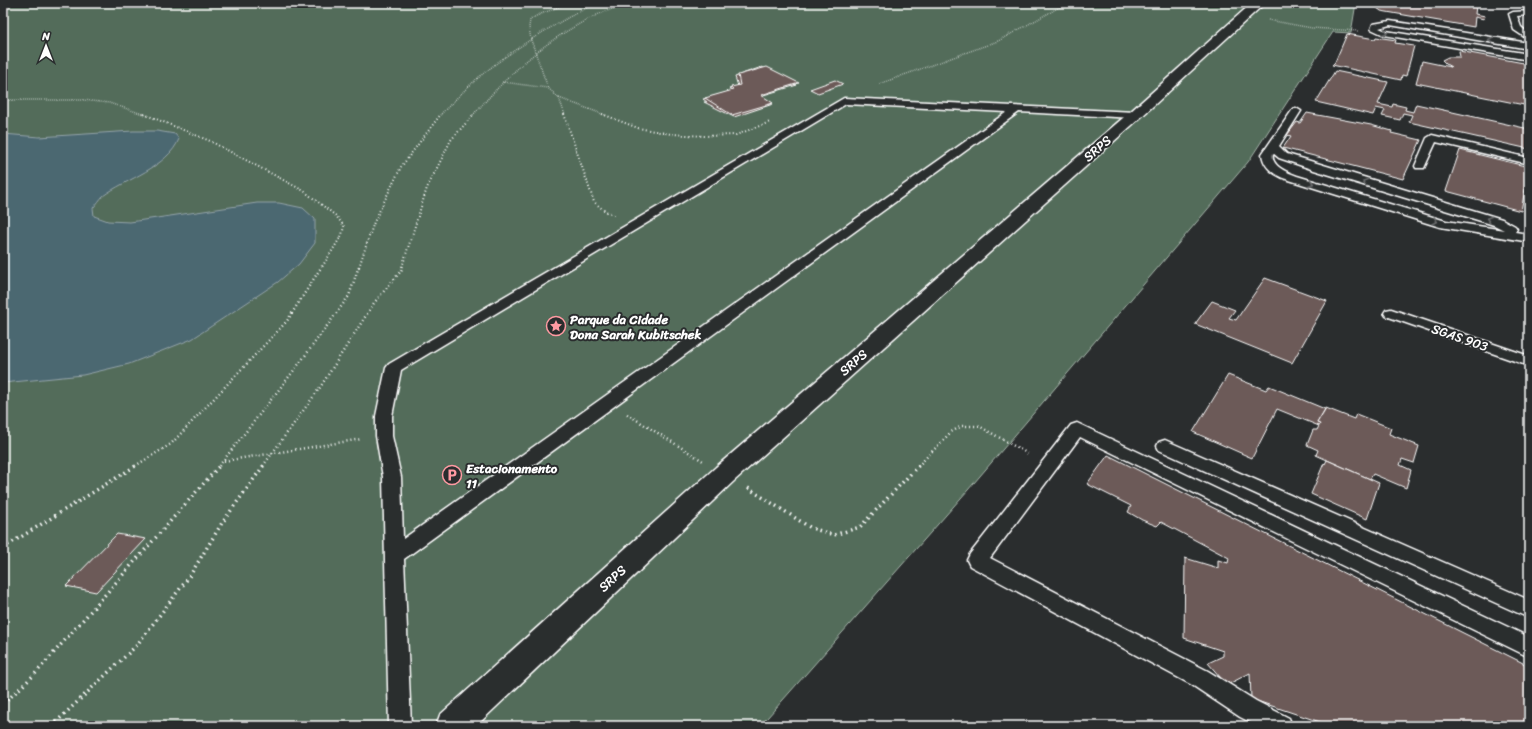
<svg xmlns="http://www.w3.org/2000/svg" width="1532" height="729" font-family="Sriracha,sans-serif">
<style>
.green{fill:#526c5a;stroke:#a8b6ac}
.water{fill:#4c6771;stroke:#94a4aa}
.building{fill:#6c5a58;stroke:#fff}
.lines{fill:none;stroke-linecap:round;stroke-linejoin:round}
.service-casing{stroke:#fff;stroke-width:3}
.secondary-casing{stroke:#fff;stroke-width:3}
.path-far3{stroke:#fff;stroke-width:1.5;stroke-dasharray:0.5 1.5;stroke-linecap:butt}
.path-far2{stroke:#fff;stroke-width:2;stroke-dasharray:1 2.5;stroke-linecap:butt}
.path-far1{stroke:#fff;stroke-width:2.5;stroke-dasharray:1 3;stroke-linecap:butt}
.path{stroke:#fff;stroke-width:3.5;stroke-dasharray:1.5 4;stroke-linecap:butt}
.service{fill:#2a2d2e;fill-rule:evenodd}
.secondary{fill:#2a2d2e;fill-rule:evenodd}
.oneway{stroke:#6a6c6d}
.labels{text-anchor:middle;stroke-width:4;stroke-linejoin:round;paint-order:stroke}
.street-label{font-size:13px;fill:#fff;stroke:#2a2d2e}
.poi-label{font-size:13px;font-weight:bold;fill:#fff;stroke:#2a2d2e;text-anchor:start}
</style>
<rect width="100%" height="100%" fill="#2a2d2e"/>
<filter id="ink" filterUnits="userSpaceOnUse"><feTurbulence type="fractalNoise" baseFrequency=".025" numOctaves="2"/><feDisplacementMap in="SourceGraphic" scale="8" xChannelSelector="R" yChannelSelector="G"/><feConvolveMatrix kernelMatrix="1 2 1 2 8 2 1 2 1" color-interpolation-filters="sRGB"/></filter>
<g filter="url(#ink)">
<!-- green -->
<polygon class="green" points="3,3 1356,3 1351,33 1333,32 1248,162 968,490 760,726 3,726"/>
<!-- water -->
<path class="water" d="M133 131H157L175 134 179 139C168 167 126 179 103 196 100 199 97 204 93 208L94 216 108 221 130 222 257 203H279L303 208 315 219V243L299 264 278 282 192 339 129 364 83 375 3 383V134L39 137Z"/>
<!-- building -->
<g class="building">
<polygon points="1373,3 1401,3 1400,6 1390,5 1402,7 1404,3 1437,3 1436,5 1443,6 1444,3 1455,3 1476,6 1475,14 1485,16 1484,19 1475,17 1474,27 1381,11 1372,4"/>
<polygon points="1347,34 1375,39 1376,37 1396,40 1395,43 1414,46 1406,76 1402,75 1401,80 1332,65 1335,62"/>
<polygon points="1459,51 1529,64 1529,106 1416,83 1422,61 1451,67 1446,64 1442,60 1448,57 1460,57"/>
<polygon points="762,67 797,85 760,96 773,104 734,117 704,102 707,102 703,99 732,91 729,89 738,86 735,77 740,75 739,75"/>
<polygon points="767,67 799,83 761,95 773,103 732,115 705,98 733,90 731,87 740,85 738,75"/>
<polygon points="1335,71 1388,82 1378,104 1392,107 1393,104 1406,107 1405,110 1413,112 1416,104 1529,129 1529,149 1409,122 1412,115 1403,113 1400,120 1382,116 1385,110 1376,108 1373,115 1316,102"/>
<polygon points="835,80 843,84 818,93 810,89"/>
<polygon points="1307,113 1371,125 1392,131 1391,133 1421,140 1403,179 1283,148 1291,136 1287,135 1297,122 1300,123"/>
<polygon points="1460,150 1529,167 1521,211 1446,191"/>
<polygon points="1265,278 1327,301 1292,363 1195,324 1212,301 1235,310 1229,318 1236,320"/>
<polygon points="1228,375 1266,390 1269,386 1325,409 1317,423 1320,424 1319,426 1277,409 1252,458 1193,432"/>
<polygon points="1326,408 1354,419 1356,414 1391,428 1389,434 1419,446 1414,463 1402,459 1400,465 1411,470 1406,488 1373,474 1370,479 1316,455 1318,450 1307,445 1313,430 1317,430 1320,424 1317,423"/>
<polygon points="1108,455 1529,666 1529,726 1332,726 1251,699 1250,673 1227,685 1208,663 1223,656 1223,651 1184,638 1185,558 1218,568 1218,560 1228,563 1229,558 1161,522 1157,526 1142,520 1128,512 1131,506 1087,484"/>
<polygon points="1327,460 1379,483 1367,519 1311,494 1324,463 1325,464"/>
<polygon points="117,534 146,539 96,592 66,586"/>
</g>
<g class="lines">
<defs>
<g id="service">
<polygon points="1529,11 1529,15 1517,16 1521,27 1529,34 1529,40 1514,30 1509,14 1513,12"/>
<polygon points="1390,21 1529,43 1529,49 1390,25 1379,28 1386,31 1529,54 1529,60 1384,35 1371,29 1373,24"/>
<path d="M844 98 1135 112 1140 115 1135 118 1019 112 404 559 411 726H389L383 477 376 436V416L386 368 389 364ZM846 104 1007 112 403 539 401 477 392 436V416L401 370Z"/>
<path d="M1296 108 1301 111 1279 146 1287 154 1502 219 1515 226 1517 229 1515 232 1528 234 1529 239 1524 241 1440 227 1289 180C1276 176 1264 169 1262 154L1293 109ZM1273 153 1279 158 1314 170 1494 225 1504 230 1446 221 1297 176C1287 172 1270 166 1273 153Z"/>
<polygon points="1432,135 1529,158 1529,164 1436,142 1424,168 1416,168 1415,166 1427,138"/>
<polygon points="1391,309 1529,356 1529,366 1386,316 1384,313 1386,310"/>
<polygon points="1077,423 1529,637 1529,657 1080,437 990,558 1208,671 1256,701 1289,718 1292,726 1258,726 1240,717 1192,685 970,566 967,560 970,554 1071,425"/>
<polygon points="1165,440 1529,600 1529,618 1159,450 1157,446 1159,442"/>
</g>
<polygon id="secondary" points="1252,3 1265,3 1140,118 734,481 476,726 436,726 440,715 716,467 1130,112"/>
</defs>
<!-- service casing -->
<use href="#service" class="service-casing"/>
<!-- secondary casing -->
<use href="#secondary" class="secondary-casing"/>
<!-- path-far3 -->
<g class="path-far3">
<polyline points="568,3 536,16 530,20 529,27 531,40 548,88 559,98 605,115"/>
<polyline points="1268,20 1312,28 1358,31"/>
<polyline points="502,82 548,88"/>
<polyline points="879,84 998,41 1067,3"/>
<polyline points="559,98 565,115"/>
<polyline points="3,100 83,100 109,103 146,115"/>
<path d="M440 115C454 101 469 85 484 73 519 45 556 23 596 3"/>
<path d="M473 115C507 77 535 48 581 23 596 14 613 9 629 3"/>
</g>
<!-- path-far2 -->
<g class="path-far2">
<polyline points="144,114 210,141 304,191 336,216 344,226 342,235 322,267"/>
<polyline points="564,114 594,202 605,211 616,215"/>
<polyline points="602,114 638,128 671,134 704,136 736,135 770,122"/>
<polyline points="359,267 374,222 401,167 441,114"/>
<polyline points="402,267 427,188 451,140 474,114"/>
</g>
<!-- path-far1 -->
<g class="path-far1">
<polyline points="627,414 703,461"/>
<polyline points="224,461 362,439"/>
<polyline points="135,466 171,444 287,321 322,266"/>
<polyline points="219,466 299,364 349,296 359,266"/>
<polyline points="263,466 319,389 374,303 401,271 403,266"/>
<polyline points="918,466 951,432 962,426 979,426 1030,455"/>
</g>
<!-- path -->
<g class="path">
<polyline points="748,488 811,528 834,535 860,527 919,465"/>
<polyline points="3,548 137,465"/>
<polyline points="3,704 35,674 220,465"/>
<polyline points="52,726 136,646 189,577 222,523 264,465"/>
</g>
<!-- service -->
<use href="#service" class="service"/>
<!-- secondary -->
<use href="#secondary" class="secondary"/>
</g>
<!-- one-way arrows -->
<defs><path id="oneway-chevron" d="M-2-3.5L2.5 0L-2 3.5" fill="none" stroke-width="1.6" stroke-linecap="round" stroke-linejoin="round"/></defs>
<g class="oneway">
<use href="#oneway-chevron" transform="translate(1385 32) rotate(16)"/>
<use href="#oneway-chevron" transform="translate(1491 40) rotate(-170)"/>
<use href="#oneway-chevron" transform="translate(1365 182) rotate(-163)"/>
<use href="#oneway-chevron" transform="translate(1311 183) rotate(17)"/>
<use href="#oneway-chevron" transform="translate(1489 219) rotate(-163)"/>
<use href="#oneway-chevron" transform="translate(1435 221) rotate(17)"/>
</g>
</g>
<!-- icons -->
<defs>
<symbol id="sight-ring" viewBox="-11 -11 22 22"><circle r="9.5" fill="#2a2d2e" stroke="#ff9aa2" stroke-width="1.5"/><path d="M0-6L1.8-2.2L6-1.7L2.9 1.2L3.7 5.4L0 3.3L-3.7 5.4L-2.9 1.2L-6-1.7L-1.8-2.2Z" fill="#ff9aa2"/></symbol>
<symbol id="parking-ring" viewBox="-11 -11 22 22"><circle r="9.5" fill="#2a2d2e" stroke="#ff9aa2" stroke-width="1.5"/><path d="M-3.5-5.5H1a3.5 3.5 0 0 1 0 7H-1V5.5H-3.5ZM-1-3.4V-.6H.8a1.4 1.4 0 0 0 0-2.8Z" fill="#ff9aa2"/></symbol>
</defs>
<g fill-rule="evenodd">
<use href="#sight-ring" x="545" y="315" width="22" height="22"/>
<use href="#parking-ring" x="441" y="464" width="22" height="22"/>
</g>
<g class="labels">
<!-- street labels -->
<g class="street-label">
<text transform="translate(1097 148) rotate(-41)" y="5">SRPS</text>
<text transform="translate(1460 337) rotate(19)" y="5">SGAS 903</text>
<text transform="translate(853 362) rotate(-41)" y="5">SRPS</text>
<text transform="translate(612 578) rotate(-43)" y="5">SRPS</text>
</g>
<!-- poi labels -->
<g class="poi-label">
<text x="570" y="324">Parque da Cidade<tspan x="570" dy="15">Dona Sarah Kubitschek</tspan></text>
<text x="466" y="473">Estacionamento<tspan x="466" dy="15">11</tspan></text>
</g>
</g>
<!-- margin -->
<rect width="1532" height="729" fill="none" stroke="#2a2d2e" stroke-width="16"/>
<rect x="8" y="8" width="1516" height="713" fill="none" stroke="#fff" stroke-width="1.5" filter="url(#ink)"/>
<!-- north arrow -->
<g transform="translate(46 46)" stroke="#2a2d2e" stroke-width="3" paint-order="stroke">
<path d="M0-3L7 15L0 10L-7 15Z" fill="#ffffff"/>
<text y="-6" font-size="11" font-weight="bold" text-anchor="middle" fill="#ffffff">N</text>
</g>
</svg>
